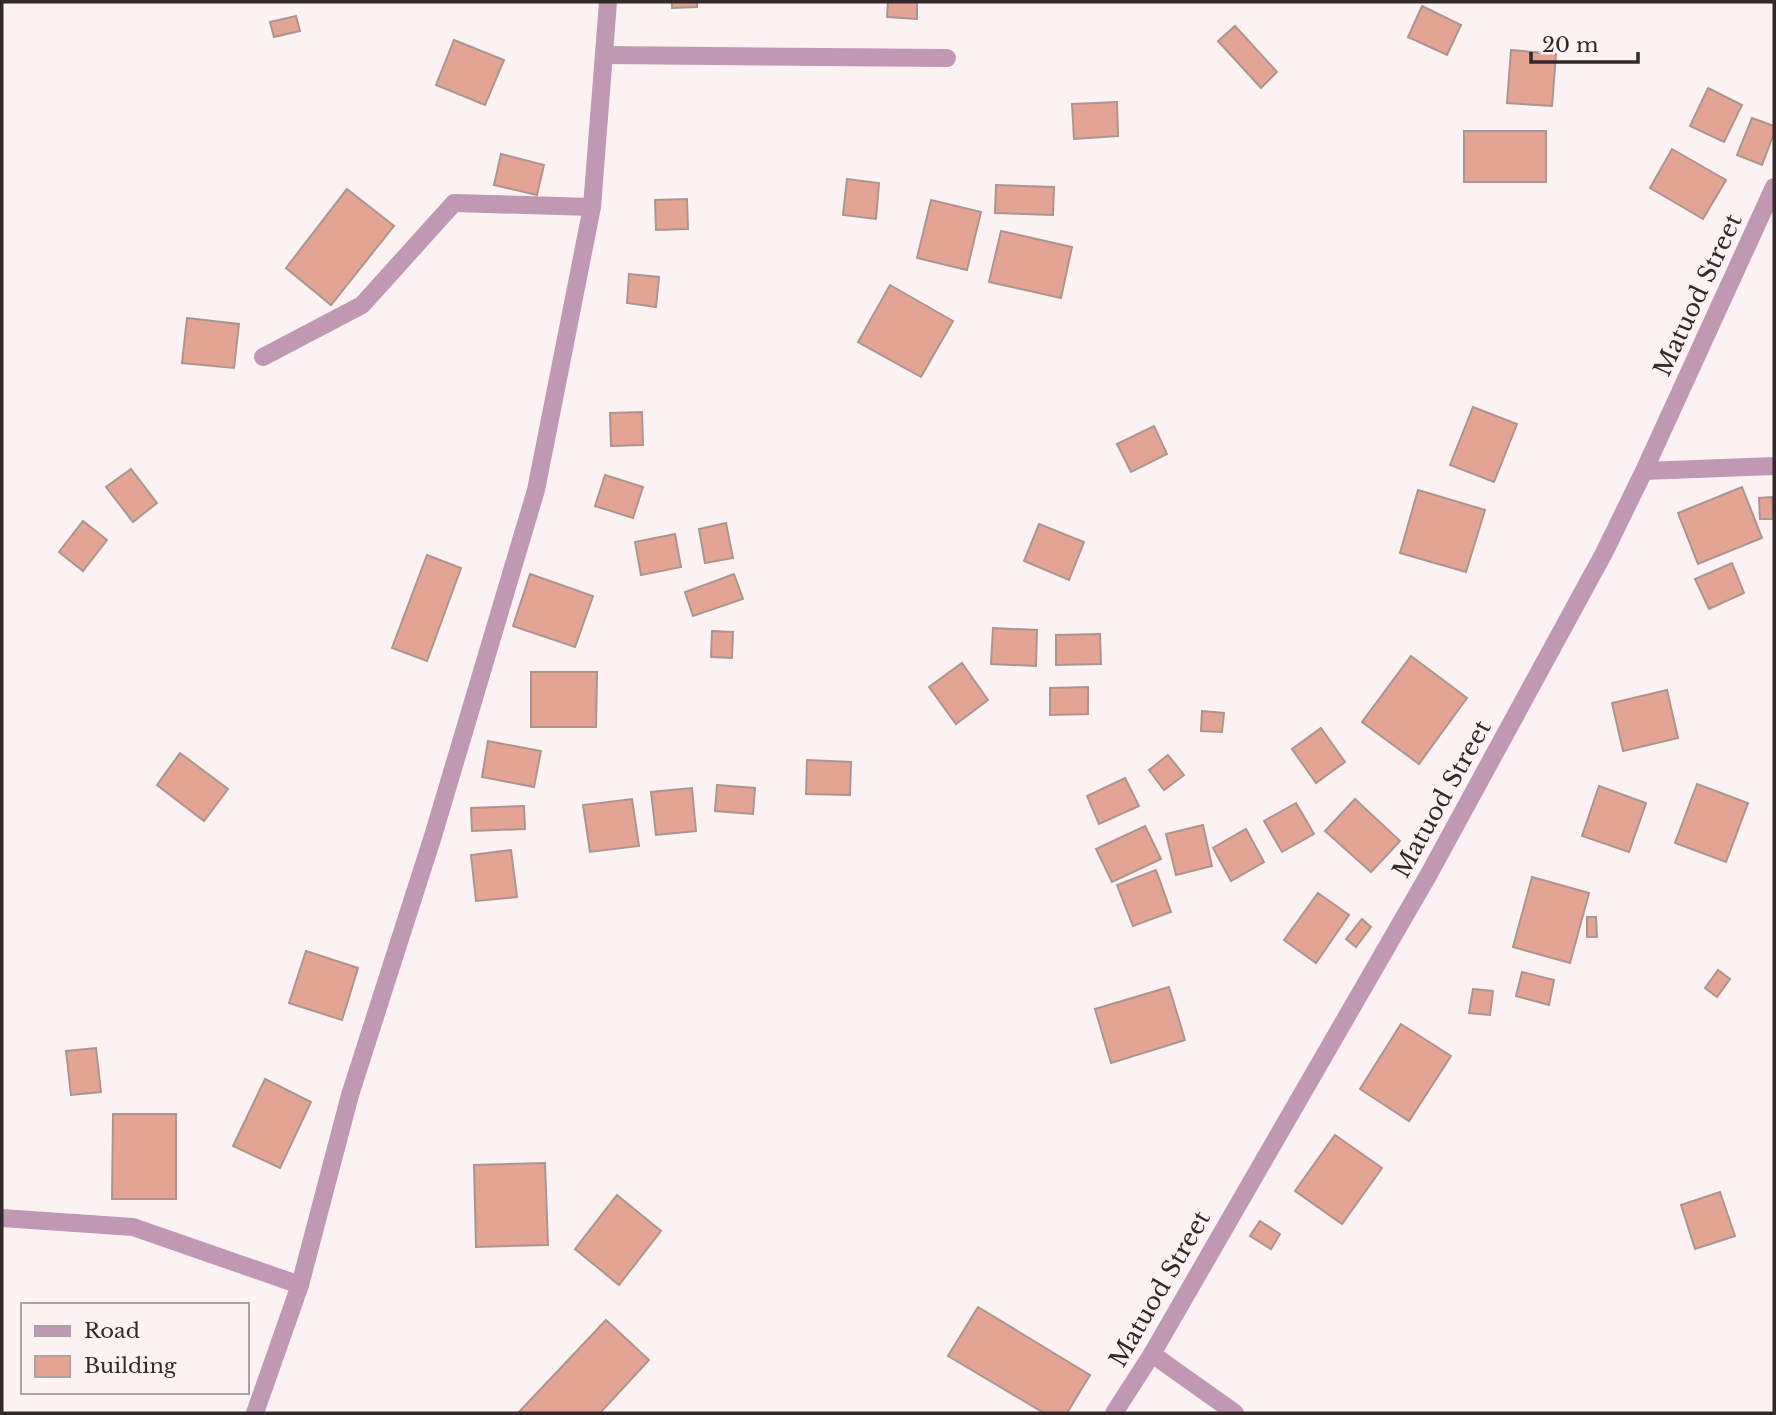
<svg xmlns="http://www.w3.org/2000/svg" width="1776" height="1415" font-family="'Libre Baskerville',serif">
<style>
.building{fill:#e3a493;stroke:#ac958e;stroke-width:2}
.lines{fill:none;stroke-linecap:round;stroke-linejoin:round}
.minor{stroke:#c198b4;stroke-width:18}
.labels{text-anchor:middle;stroke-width:5;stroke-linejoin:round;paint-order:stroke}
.street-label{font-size:24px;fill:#33292b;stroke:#fdf2f3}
</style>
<rect width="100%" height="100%" fill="#fdf2f3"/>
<!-- building -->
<g class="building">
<polygon points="672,2 697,2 697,7 672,8"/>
<polygon points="888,2 917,2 917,19 887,17"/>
<polygon points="1422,6 1461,25 1447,55 1408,37"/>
<polygon points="296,16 300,31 274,37 270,22"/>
<polygon points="1235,26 1277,72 1261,88 1218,41"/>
<polygon points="454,40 504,60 485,105 436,85"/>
<polygon points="1511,50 1556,54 1552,106 1507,103"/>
<polygon points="1708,88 1742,105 1724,142 1690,126"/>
<polygon points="1117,102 1118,136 1074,139 1072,104"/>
<polygon points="1752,118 1774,126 1774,133 1762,165 1737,155"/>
<rect x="1464" y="131" width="82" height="51"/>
<polygon points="1672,149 1726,180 1703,219 1650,188"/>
<polygon points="501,154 544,165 537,195 494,185"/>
<polygon points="847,179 879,183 876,219 843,215"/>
<polygon points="996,185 1054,187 1053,215 995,213"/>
<polygon points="347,189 394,226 331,305 286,268"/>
<polygon points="687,199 688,229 656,230 655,200"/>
<polygon points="931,200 981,212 967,270 917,258"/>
<polygon points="1001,231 1072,247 1061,298 989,282"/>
<polygon points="629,274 659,277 656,307 627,303"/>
<polygon points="890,285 953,321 921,377 858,342"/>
<polygon points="187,318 239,324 234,368 182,363"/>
<polygon points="1473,407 1517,424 1494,482 1450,465"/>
<polygon points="642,412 643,445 611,446 610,413"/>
<polygon points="1154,426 1167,454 1131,472 1117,444"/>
<polygon points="131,469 157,503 133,522 106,487"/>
<polygon points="605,475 643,487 633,518 595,506"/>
<polygon points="1742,487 1762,538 1698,564 1678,513"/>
<polygon points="1418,490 1485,510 1466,572 1400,553"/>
<polygon points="1772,497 1773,519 1760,519 1759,498"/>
<polygon points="83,521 107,540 83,571 59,552"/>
<polygon points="726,523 733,558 705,563 699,529"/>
<polygon points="1039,524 1084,542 1069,580 1024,561"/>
<polygon points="675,534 681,567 641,575 635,542"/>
<polygon points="427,555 461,568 427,661 392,648"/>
<polygon points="1732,563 1744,593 1709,609 1695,579"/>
<polygon points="530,574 593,596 575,647 513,626"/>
<polygon points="734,574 743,599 693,616 685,592"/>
<polygon points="993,628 1037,630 1036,666 991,664"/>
<polygon points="712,631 733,632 732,658 711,657"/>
<polygon points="1100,634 1101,664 1056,665 1056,635"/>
<polygon points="1411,656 1467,698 1419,764 1362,722"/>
<polygon points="962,663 988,700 956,724 929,687"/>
<polygon points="531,672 597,672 596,727 531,727"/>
<polygon points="1088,687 1088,714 1050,715 1050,688"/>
<polygon points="1667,690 1678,738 1623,751 1612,703"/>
<polygon points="1202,711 1224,713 1222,732 1201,731"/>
<polygon points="1321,728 1345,762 1316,783 1292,749"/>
<polygon points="488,741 541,751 534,787 482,777"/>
<polygon points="180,753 228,789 204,821 157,785"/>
<polygon points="1168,755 1184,775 1164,790 1149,770"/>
<polygon points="807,760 851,762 850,795 806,794"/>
<polygon points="1125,778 1139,806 1099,824 1087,796"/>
<polygon points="1697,784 1748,803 1726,862 1675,843"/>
<polygon points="717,785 755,788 753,814 715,811"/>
<polygon points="1599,786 1646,803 1629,852 1582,836"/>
<polygon points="692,788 696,831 656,835 651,792"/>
<polygon points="632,799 639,846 590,852 583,805"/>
<polygon points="1355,799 1400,841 1371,872 1325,831"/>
<polygon points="1296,803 1314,834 1282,852 1264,821"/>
<polygon points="524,806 525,829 472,831 471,808"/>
<polygon points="1203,825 1212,866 1176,875 1166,834"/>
<polygon points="1145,826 1161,859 1112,882 1096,849"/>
<polygon points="1246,829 1264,862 1231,881 1213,848"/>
<polygon points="511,850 517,897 476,901 471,855"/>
<polygon points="1156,870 1171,912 1133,926 1117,885"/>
<polygon points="1532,877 1589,893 1570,963 1513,947"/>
<polygon points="1318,893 1349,915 1316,963 1284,940"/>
<polygon points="1587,917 1596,917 1597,937 1587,937"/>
<polygon points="1362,919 1371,927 1356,947 1346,939"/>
<polygon points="306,951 358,968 342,1020 289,1003"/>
<polygon points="1718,970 1730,979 1717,997 1705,988"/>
<polygon points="1522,972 1554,980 1549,1005 1516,996"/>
<polygon points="1169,987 1185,1040 1111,1063 1095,1009"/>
<polygon points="1473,989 1493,991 1490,1015 1469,1013"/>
<polygon points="1401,1024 1451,1056 1409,1121 1360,1089"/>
<polygon points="96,1048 101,1092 71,1095 66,1051"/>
<polygon points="265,1079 311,1102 280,1168 233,1146"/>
<polygon points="113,1114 176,1114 176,1199 112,1199"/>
<polygon points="1335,1135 1382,1168 1342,1224 1295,1191"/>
<polygon points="545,1163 548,1245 476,1247 474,1165"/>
<polygon points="1720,1192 1735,1236 1695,1249 1681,1205"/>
<polygon points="617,1195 661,1231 619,1285 575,1249"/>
<polygon points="1260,1221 1280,1234 1271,1249 1250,1236"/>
<polygon points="978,1307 1090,1375 1067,1413 1044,1413 948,1356"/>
<polygon points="606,1320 649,1360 600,1413 518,1413"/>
</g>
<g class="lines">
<!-- minor -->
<g class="minor">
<polyline points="604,55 947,58"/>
<polyline points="263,357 362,305 454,203 592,207"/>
<polyline points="1644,471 1774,466"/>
<polyline points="2,1218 133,1227 300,1285"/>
<polyline points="1152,1354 1235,1413"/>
<polyline points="255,1413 300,1285 350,1095 433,836 536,490 592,207 608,2"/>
<polyline points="1114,1413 1152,1354 1429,874 1604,553 1644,471 1774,187"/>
</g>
</g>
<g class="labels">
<!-- street labels -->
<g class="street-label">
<text transform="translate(1698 295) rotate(-65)" y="8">Matuod Street</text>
<text transform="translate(1442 799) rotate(-61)" y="8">Matuod Street</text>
<text transform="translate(1160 1289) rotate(-60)" y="8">Matuod Street</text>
</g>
</g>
<!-- border -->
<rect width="1776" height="1415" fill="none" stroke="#33292b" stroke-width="7"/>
<!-- legend -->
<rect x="21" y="1303" width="228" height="91" fill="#fdf2f3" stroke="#aca2a3" stroke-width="2"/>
<rect x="35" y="1326" width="35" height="10" fill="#c198b4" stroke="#aca2a3" stroke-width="2"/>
<text x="84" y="1338" font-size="21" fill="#33292b">Road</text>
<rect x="35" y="1356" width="35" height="21" fill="#e3a493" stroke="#aca2a3" stroke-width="2"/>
<text x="84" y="1373" font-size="21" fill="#33292b">Building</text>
<!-- scale -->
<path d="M1531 52v10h107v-10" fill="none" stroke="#33292b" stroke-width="3.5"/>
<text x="1542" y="52" font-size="21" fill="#33292b" stroke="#fdf2f3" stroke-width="5" paint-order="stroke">20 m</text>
</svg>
